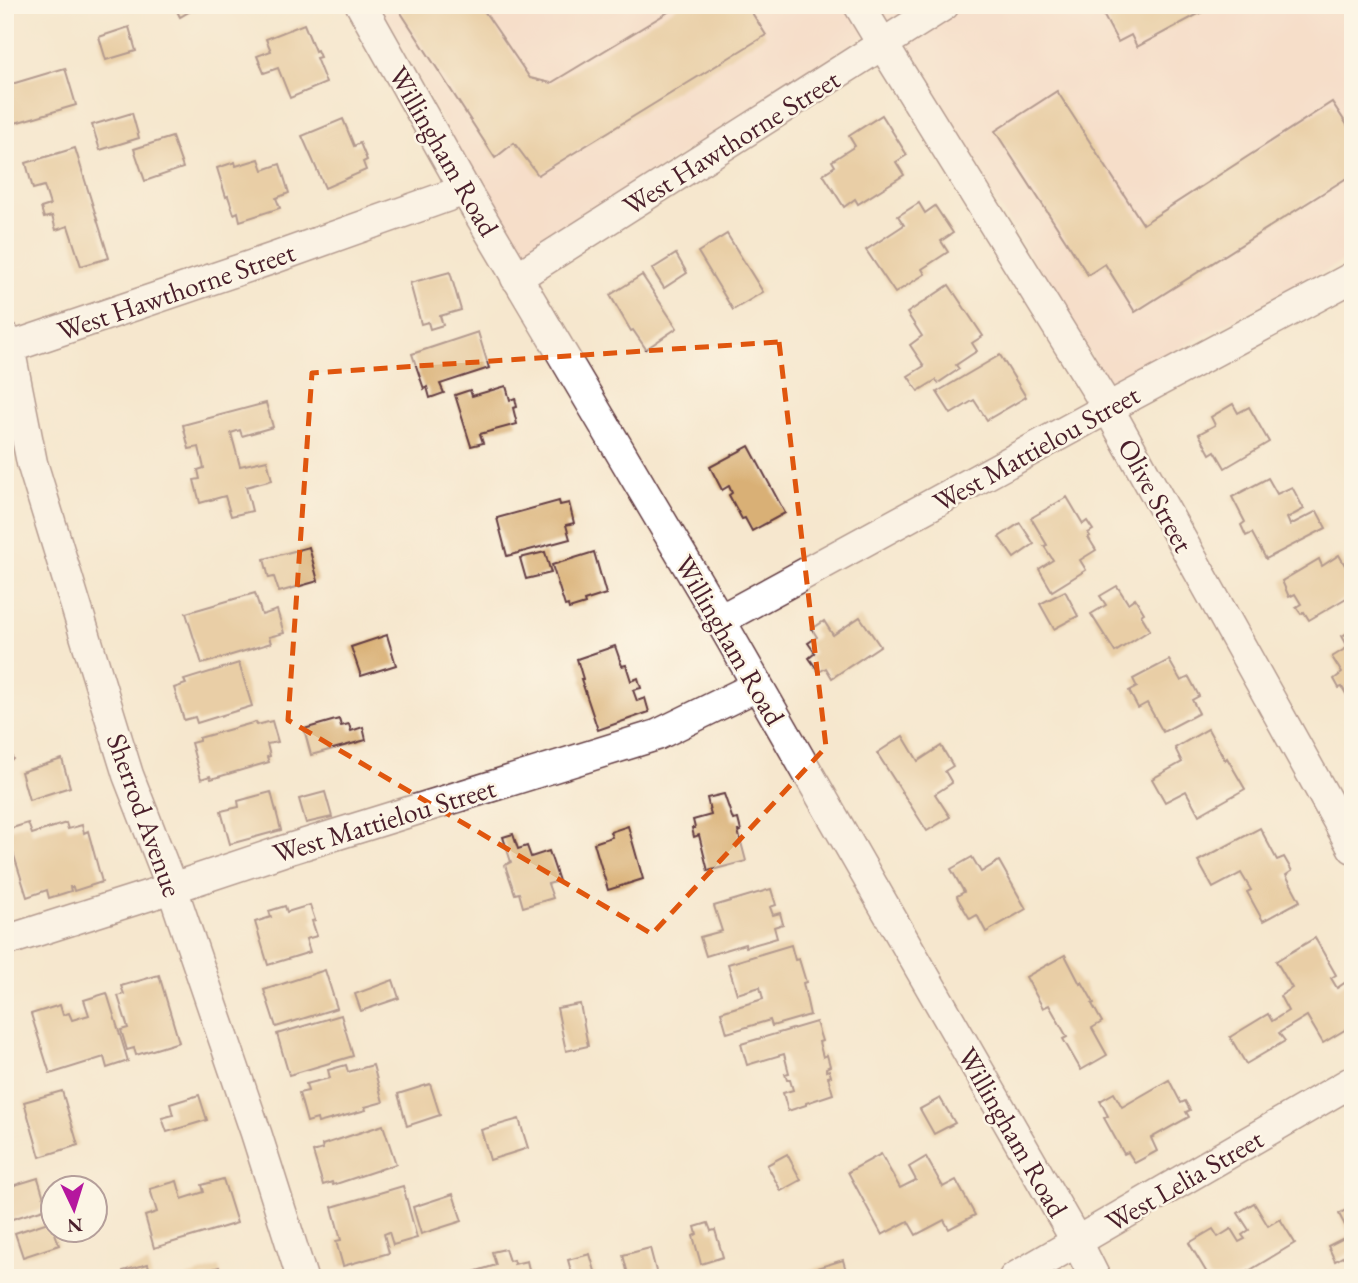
<svg xmlns="http://www.w3.org/2000/svg" width="1358" height="1283" font-family="'EB Garamond',serif">
<style>
.built{fill:#f6d2c4}
.building{fill:#d9b076}
.lines{fill:none;stroke-linecap:round;stroke-linejoin:round}
.minor-casing{stroke:#643d43;stroke-width:33}
.minor{stroke:#fff;stroke-width:30}
.marked{fill:none;stroke:#e0560e;stroke-width:5;stroke-dasharray:14 9;stroke-linejoin:round}
.labels{text-anchor:middle;stroke-width:5;stroke-linejoin:round;paint-order:stroke}
.street-label{font-size:28px;fill:#4a1f2b;stroke:#fcf5e5}
</style>
<rect width="100%" height="100%" fill="#fcf5e5"/>
<filter id="ink" filterUnits="userSpaceOnUse"><feTurbulence type="fractalNoise" baseFrequency=".0143" numOctaves="2"/><feDisplacementMap in="SourceGraphic" scale="14" xChannelSelector="R" yChannelSelector="G"/><feConvolveMatrix kernelMatrix="1 2 1 2 8 2 1 2 1" color-interpolation-filters="sRGB"/></filter>
<filter id="wash" filterUnits="userSpaceOnUse"><feTurbulence type="fractalNoise" baseFrequency=".00686" numOctaves="4" result="noise"/><feDisplacementMap in="SourceGraphic" scale="28" xChannelSelector="R" yChannelSelector="G"/><feGaussianBlur stdDeviation="1.57" result="paint"/><feColorMatrix in="noise" values="0 0 0 0 0 0 0 0 0 0 0 0 0 0 0 0 0 1.4 0 .05"/><feComposite in="paint" operator="in"/></filter>
<g filter="url(#wash)">
<rect width="100%" height="100%" fill="#f6e7ce"/>
<!-- built -->
<polygon class="built" points="377,5 1353,5 1353,256 1110,385 885,22 520,259"/>
<g id="blocks">
<!-- building -->
<g class="building">
<polygon points="174,5 206,5 195,11 194,9 180,17"/>
<polygon points="396,5 480,5 530,78 551,83 680,5 747,5 766,35 538,175 514,143 495,158"/>
<polygon points="1098,5 1215,5 1137,47 1131,35 1118,42"/>
<polygon points="304,24 315,51 317,50 320,57 316,58 326,83 290,98 278,68 264,73 257,56 271,51 266,39"/>
<polygon points="129,27 136,51 106,60 99,37"/>
<polygon points="65,68 76,105 5,126 5,100 7,100 5,86"/>
<polygon points="1057,91 1143,224 1332,102 1353,134 1353,174 1135,312 1105,264 1088,275 995,131"/>
<polygon points="132,113 139,138 100,150 92,125"/>
<polygon points="882,115 907,155 896,162 904,175 858,204 855,199 844,207 823,174 835,166 832,161 855,146 849,136"/>
<polygon points="343,119 354,146 360,143 367,160 363,162 366,170 325,188 302,136"/>
<polygon points="172,137 183,168 145,181 134,149"/>
<polygon points="75,148 109,258 81,266 68,226 56,230 52,216 44,218 41,208 50,205 44,186 33,189 26,163"/>
<polygon points="259,159 263,170 280,164 289,193 276,198 280,208 240,221 238,212 234,214 228,196 226,197 217,168 235,162 236,166"/>
<polygon points="919,203 925,213 935,206 953,233 941,241 948,252 922,269 925,274 895,293 866,250 904,225 898,216"/>
<polygon points="727,234 763,292 733,310 698,252"/>
<polygon points="676,254 687,273 664,288 652,269"/>
<polygon points="450,272 461,310 440,316 443,325 430,329 428,322 421,324 410,283"/>
<polygon points="642,275 677,328 646,349 633,330 631,331 610,295"/>
<polygon points="949,285 983,336 972,343 977,351 956,365 959,369 938,383 936,380 918,391 908,376 924,366 910,345 922,336 907,313"/>
<polygon points="478,332 489,368 440,384 444,393 430,398 427,387 424,389 412,354"/>
<polygon points="1000,355 1026,397 987,420 974,400 951,414 937,392"/>
<polygon points="506,386 510,400 515,398 517,407 513,408 517,424 480,434 483,443 471,446 455,395 470,390 472,396"/>
<polygon points="266,403 273,427 242,436 240,430 231,433 240,466 267,460 272,480 246,487 252,511 231,516 225,496 200,503 194,480 200,479 198,470 204,468 199,447 189,449 183,425"/>
<polygon points="1233,404 1238,413 1249,407 1269,442 1225,468 1215,451 1210,454 1199,434 1215,425 1211,417"/>
<polygon points="749,446 785,513 752,531 745,518 742,519 729,495 732,493 729,486 722,490 710,467"/>
<polygon points="1268,478 1277,494 1292,487 1304,509 1287,518 1290,525 1317,511 1326,528 1266,559 1252,533 1246,536 1241,525 1245,522 1232,497"/>
<polygon points="1067,497 1083,524 1087,521 1093,530 1088,533 1090,536 1088,537 1096,550 1080,560 1086,570 1052,591 1039,569 1053,560 1044,546 1047,545 1031,518"/>
<polygon points="559,501 560,505 569,503 574,523 566,525 570,539 507,556 497,518"/>
<polygon points="1020,523 1034,544 1014,558 999,537"/>
<polygon points="309,547 318,581 279,592 274,577 269,578 264,559"/>
<polygon points="545,552 551,573 526,579 520,558"/>
<polygon points="594,552 606,594 584,601 585,604 569,609 568,605 565,606 552,565"/>
<polygon points="1339,555 1353,579 1353,594 1309,620 1304,612 1301,614 1296,607 1301,604 1295,594 1289,597 1282,581 1319,559 1322,566"/>
<polygon points="1117,586 1128,603 1135,598 1144,613 1141,615 1150,630 1115,652 1091,614 1106,605 1100,596"/>
<polygon points="1065,591 1078,616 1054,629 1040,604"/>
<polygon points="255,593 262,615 277,610 284,633 269,637 271,643 202,664 186,613"/>
<polygon points="860,617 880,646 832,678 826,668 819,672 809,658 815,653 808,643 817,637 812,629 824,621 833,635"/>
<polygon points="1353,630 1353,706 1342,687 1339,688 1334,679 1342,673 1332,657 1348,647 1342,636"/>
<polygon points="387,635 396,665 361,676 351,647"/>
<polygon points="615,646 622,666 626,665 631,681 638,678 641,688 633,690 637,701 645,698 649,712 598,730 581,679 583,679 577,659"/>
<polygon points="1169,660 1181,681 1189,677 1199,696 1192,700 1199,713 1163,732 1147,703 1138,708 1129,691 1137,687 1133,679"/>
<polygon points="239,663 252,706 197,723 195,717 184,720 174,688 186,684 184,680"/>
<polygon points="339,719 341,726 349,724 351,731 363,727 366,740 311,755 304,729"/>
<polygon points="272,721 278,742 267,744 270,756 267,757 269,762 211,779 210,776 201,779 191,743 199,741 199,738 256,722 257,725"/>
<polygon points="1208,729 1225,760 1227,758 1245,789 1199,815 1186,791 1165,802 1152,779 1182,762 1175,748"/>
<polygon points="903,736 918,761 941,746 953,766 945,771 952,783 935,794 950,817 927,831 877,753"/>
<polygon points="5,740 13,759 5,762"/>
<polygon points="62,759 70,787 29,800 21,772"/>
<polygon points="271,792 281,830 230,844 221,811 239,807 238,801"/>
<polygon points="325,792 332,817 306,823 299,799"/>
<polygon points="724,794 733,820 738,819 741,831 738,831 746,861 708,871 699,835 694,837 692,828 695,828 693,820 711,815 707,798"/>
<polygon points="28,823 32,834 66,823 68,829 82,825 84,833 88,831 102,882 74,891 73,887 70,887 71,891 49,898 47,890 27,897 6,830"/>
<polygon points="628,826 643,879 608,890 594,843 612,837 610,832"/>
<polygon points="1260,828 1277,860 1284,857 1292,871 1286,875 1300,901 1263,921 1247,892 1251,890 1241,873 1213,888 1198,861"/>
<polygon points="513,834 518,849 527,846 531,857 549,851 559,881 548,884 553,898 523,907 519,893 515,894 505,865 511,862 503,837"/>
<polygon points="972,857 981,872 999,861 1026,909 986,932 977,915 970,919 958,899 957,896 964,892 951,869"/>
<polygon points="771,889 776,905 770,907 773,915 780,913 783,924 774,927 777,938 746,947 745,944 706,956 700,937 722,931 714,906"/>
<polygon points="310,905 315,920 312,921 317,936 306,939 310,952 268,965 255,922 271,917 269,911 285,906 287,912"/>
<polygon points="1315,938 1336,975 1331,978 1337,988 1346,982 1353,993 1353,1002 1347,1005 1353,1014 1353,1025 1323,1043 1307,1016 1279,1033 1285,1041 1246,1064 1230,1037 1268,1014 1272,1021 1288,1011 1280,996 1292,988 1276,961"/>
<polygon points="791,945 795,960 799,959 806,982 803,983 810,1015 772,1026 770,1020 727,1033 721,1012 763,999 760,987 737,994 728,964"/>
<polygon points="1065,955 1080,984 1082,982 1094,1003 1092,1004 1102,1022 1092,1028 1107,1055 1081,1070 1063,1039 1067,1037 1049,1005 1043,1008 1026,977"/>
<polygon points="325,970 337,1008 276,1027 264,990"/>
<polygon points="159,975 179,1042 136,1055 134,1048 127,1050 121,1030 128,1028 118,996 124,994 121,986"/>
<polygon points="393,980 399,998 361,1011 355,994"/>
<polygon points="107,993 128,1061 107,1068 104,1057 50,1074 31,1014 60,1005 63,1015 69,1013 72,1020 89,1015 84,1000"/>
<polygon points="580,1004 588,1046 566,1051 557,1008"/>
<polygon points="341,1015 353,1056 289,1075 277,1034"/>
<polygon points="816,1022 822,1041 819,1042 823,1057 827,1055 830,1066 826,1068 826,1071 829,1070 831,1076 828,1077 833,1094 806,1103 806,1105 788,1111 783,1093 793,1090 790,1080 787,1080 785,1074 789,1073 784,1054 747,1065 741,1044"/>
<polygon points="346,1065 348,1072 373,1065 383,1102 365,1107 366,1110 318,1123 317,1119 307,1122 299,1093 308,1091 306,1084 330,1078 328,1070"/>
<polygon points="1169,1080 1181,1103 1185,1101 1190,1110 1186,1112 1189,1117 1151,1138 1157,1151 1135,1163 1128,1152 1124,1154 1104,1118 1108,1116 1100,1101 1114,1093 1122,1107"/>
<polygon points="430,1084 440,1115 407,1126 398,1094"/>
<polygon points="62,1091 78,1145 40,1157 24,1102"/>
<polygon points="199,1095 207,1120 167,1132 162,1118 173,1115 170,1104"/>
<polygon points="940,1098 955,1123 934,1134 920,1109"/>
<polygon points="519,1119 528,1148 490,1160 481,1130"/>
<polygon points="383,1125 396,1164 333,1185 332,1182 323,1185 313,1152 323,1149 322,1145"/>
<polygon points="787,1154 801,1180 781,1191 767,1165"/>
<polygon points="881,1154 900,1188 916,1180 909,1167 926,1157 943,1187 956,1180 975,1215 949,1229 944,1220 916,1235 908,1221 882,1235 848,1172"/>
<polygon points="38,1178 47,1208 9,1220 5,1206 5,1188"/>
<polygon points="223,1179 237,1223 154,1248 145,1216 157,1212 150,1189 177,1181 182,1199 204,1192 202,1185"/>
<polygon points="403,1186 417,1238 393,1245 389,1232 384,1234 389,1253 343,1266 336,1241 341,1240 332,1207"/>
<polygon points="453,1194 462,1221 421,1234 413,1207"/>
<polygon points="1254,1203 1268,1226 1280,1219 1295,1243 1237,1278 1210,1278 1189,1243 1213,1229 1218,1237 1231,1229 1239,1242 1245,1239 1242,1235 1249,1230 1238,1213"/>
<polygon points="1351,1207 1353,1211 1353,1251 1335,1261 1328,1246 1350,1235 1339,1214"/>
<polygon points="51,1221 52,1230 54,1230 59,1245 23,1257 15,1233"/>
<polygon points="708,1223 711,1231 715,1230 723,1257 701,1264 693,1236 697,1234 695,1227"/>
<polygon points="650,1248 657,1275 646,1278 629,1278 623,1255"/>
<polygon points="505,1249 509,1261 513,1260 514,1264 527,1261 531,1278 454,1278 496,1265 492,1252"/>
<polygon points="590,1254 597,1278 573,1278 568,1260"/>
<polygon points="843,1260 848,1278 795,1278 794,1275"/>
<polygon points="148,1264 152,1278 124,1278 123,1271"/>
<polygon points="219,1267 222,1278 187,1278 187,1277"/>
</g>
</g>
</g>
<g filter="url(#ink)">
<use href="#blocks" fill-opacity="0" stroke="#643d43" stroke-width="2"/>
<g class="lines">
<defs>
<g id="minor">
<polyline points="361,5 465,190 720,620 1077,1242 1095,1278"/>
<polyline points="859,5 883,45 1108,408 1353,848"/>
<polyline points="516,278 944,5"/>
<polyline points="5,337 9,347 32,463 128,775 172,888 256,1133 302,1278"/>
<polyline points="5,349 274,258 465,190"/>
<polyline points="720,620 1108,408 1353,277"/>
<polyline points="5,941 172,888 283,851 657,735 757,686"/>
<polyline points="1014,1278 1353,1081"/>
</g>
</defs>
<!-- minor casing -->
<use href="#minor" class="minor-casing"/>
<!-- minor -->
<use href="#minor" class="minor"/>
</g>
</g>
<!-- marked area -->
<path d="M0 0H1358V1283H0ZM779 342 826 747 652 934 288 720 312 373Z" fill="#f6e7ce" fill-opacity=".55" fill-rule="evenodd"/>
<path class="marked" d="M779 342 826 747 652 934 288 720 312 373Z"/>
<g class="labels">
<!-- street labels -->
<g class="street-label">
<text transform="translate(731 142) rotate(-32)" y="10">West Hawthorne Street</text>
<text transform="translate(444 151) rotate(60)" y="10">Willingham Road</text>
<text transform="translate(176 291) rotate(-19)" y="10">West Hawthorne Street</text>
<text transform="translate(1036 448) rotate(-29)" y="10">West Mattielou Street</text>
<text transform="translate(1156 495) rotate(61)" y="10">Olive Street</text>
<text transform="translate(730 640) rotate(60)" y="10">Willingham Road</text>
<text transform="translate(145 815) rotate(70)" y="10">Sherrod Avenue</text>
<text transform="translate(384 820) rotate(-17)" y="10">West Mattielou Street</text>
<text transform="translate(1013 1132) rotate(60)" y="10">Willingham Road</text>
<text transform="translate(1184 1180) rotate(-30)" y="10">West Lelia Street</text>
</g>
</g>
<!-- margin -->
<rect width="1358" height="1283" fill="none" stroke="#fcf5e5" stroke-width="28"/>
<!-- north arrow -->
<g transform="translate(74 1209) rotate(176)"><circle r="33" fill="#fcf5e5" stroke="#b59f9b" stroke-width="2"/>
<path d="M0-5L12 26L0 18L-12 26Z" fill="#b5179e"/>
<text y="-10" font-size="19" font-weight="bold" text-anchor="middle" fill="#4a1f2b">N</text>
</g>
</svg>
